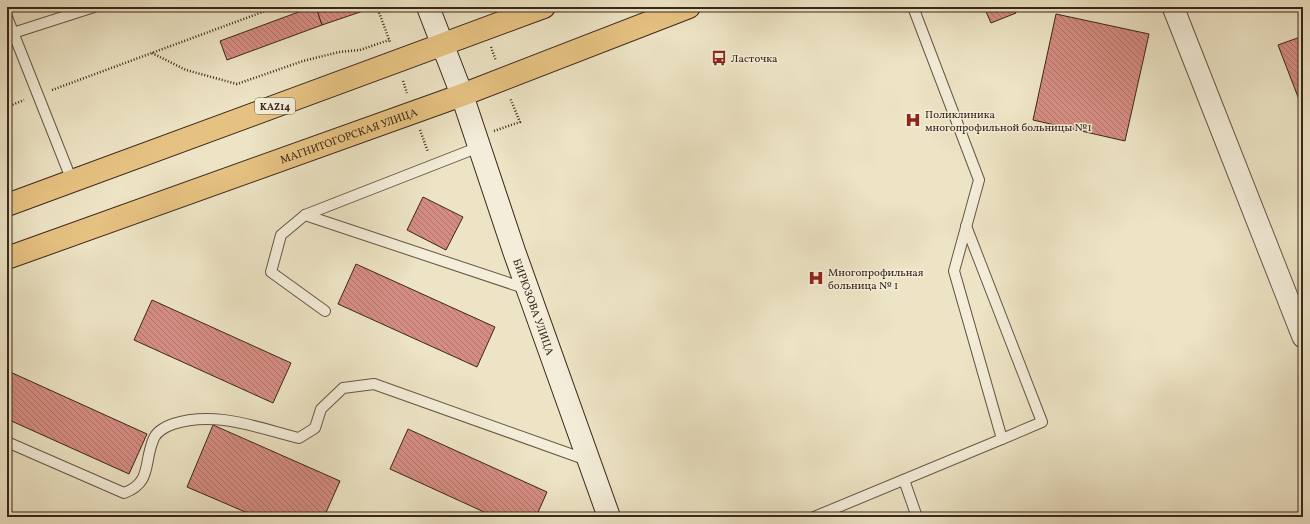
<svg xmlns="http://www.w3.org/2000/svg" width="1310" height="524" font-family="Vollkorn,serif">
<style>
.building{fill:url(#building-back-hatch);stroke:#3b261a}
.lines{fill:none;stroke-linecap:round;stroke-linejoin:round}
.lane-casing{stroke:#685645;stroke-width:12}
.street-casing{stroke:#685645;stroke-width:23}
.secondary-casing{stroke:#3b261a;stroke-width:24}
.primary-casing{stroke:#3b261a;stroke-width:24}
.path{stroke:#3b261a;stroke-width:2.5;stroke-dasharray:1 2;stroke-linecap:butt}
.lane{stroke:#f3edd9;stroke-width:10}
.street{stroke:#f3edd9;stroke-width:21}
.secondary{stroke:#f3edd9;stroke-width:22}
.primary{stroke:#e6c282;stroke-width:22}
.labels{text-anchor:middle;stroke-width:3;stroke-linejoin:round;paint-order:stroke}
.shield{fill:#f3edd9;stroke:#726253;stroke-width:1}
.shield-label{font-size:10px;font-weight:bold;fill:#3b261a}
.poi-label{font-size:11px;fill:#3b261a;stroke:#f3edd9;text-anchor:start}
.street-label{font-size:11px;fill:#3b261a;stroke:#f3edd9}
</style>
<defs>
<pattern id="building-back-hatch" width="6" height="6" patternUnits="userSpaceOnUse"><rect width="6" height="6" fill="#d58d83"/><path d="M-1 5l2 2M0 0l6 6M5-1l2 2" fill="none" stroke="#ae736a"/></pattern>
</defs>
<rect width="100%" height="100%" fill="#ede4c5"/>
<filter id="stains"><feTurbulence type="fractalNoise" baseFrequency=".005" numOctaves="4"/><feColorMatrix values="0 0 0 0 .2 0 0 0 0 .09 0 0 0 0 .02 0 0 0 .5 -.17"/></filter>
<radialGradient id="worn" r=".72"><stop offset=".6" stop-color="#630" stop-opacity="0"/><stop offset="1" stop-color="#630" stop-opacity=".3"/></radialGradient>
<!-- building -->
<g class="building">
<polygon points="312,7 316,7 322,25 227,60 220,41"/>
<polygon points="316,7 368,7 369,9 322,25"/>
<polygon points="984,7 1014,7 1016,13 991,23"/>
<polygon points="1056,14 1149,34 1125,141 1033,120"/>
<polygon points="1303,36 1303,110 1278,45"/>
<polygon points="423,197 463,217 446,250 407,230"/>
<polygon points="356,264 495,327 477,367 338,304"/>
<polygon points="152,300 291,363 273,403 134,340"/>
<polygon points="8,371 147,434 129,474 7,419"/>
<polygon points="213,425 340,481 324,517 257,517 187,487"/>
<polygon points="408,429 547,492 536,517 495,517 390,469"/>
</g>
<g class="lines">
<defs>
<g id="lane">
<polyline points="7,17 72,181"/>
<polyline points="13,33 94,7"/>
<polyline points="305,215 479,147"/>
<polyline points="966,226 1042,422 1002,439"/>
<polyline points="325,311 271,272 281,235 305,215 527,289"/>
<path d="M7 442 124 493C153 482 143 462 154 438 157 431 167 426 173 424 215 410 258 428 299 438L315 428 321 409 343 388 374 384 587 460"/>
<polyline points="904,480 917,517"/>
<polyline points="814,517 1002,439 954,271 979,180 913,7"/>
</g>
<polyline id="street" points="1173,7 1303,337"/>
<g id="secondary">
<path id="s1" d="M428 7 462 95 514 251 609 517"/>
</g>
<g id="primary">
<polyline points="7,205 544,7"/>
<path id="s2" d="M7 258 462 95 689 7"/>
</g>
</defs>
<!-- lane casing -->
<use href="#lane" class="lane-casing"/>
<!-- street casing -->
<use href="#street" class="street-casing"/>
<!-- secondary casing -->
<use href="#secondary" class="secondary-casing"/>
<!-- primary casing -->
<use href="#primary" class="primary-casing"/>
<!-- path -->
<g class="path">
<polyline points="377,7 390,42"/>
<polyline points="491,47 496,61"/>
<polyline points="152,53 186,70 237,84 303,61 339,52 360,50 389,40"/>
<polyline points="403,81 407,93"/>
<polyline points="52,90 276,7"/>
<polyline points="7,107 24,100"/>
<polyline points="420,130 428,152"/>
<polyline points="494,131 520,122 510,98"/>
</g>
<!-- lane -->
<use href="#lane" class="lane"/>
<!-- street -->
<use href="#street" class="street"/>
<!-- secondary -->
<use href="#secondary" class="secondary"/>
<!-- primary -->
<use href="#primary" class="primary"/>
</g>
<!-- icons -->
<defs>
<symbol id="bus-bare" viewBox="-9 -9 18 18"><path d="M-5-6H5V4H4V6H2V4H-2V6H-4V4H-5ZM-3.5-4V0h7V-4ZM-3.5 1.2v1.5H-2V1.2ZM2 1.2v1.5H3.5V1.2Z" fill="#8f2418" stroke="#f3edd9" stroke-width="2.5" paint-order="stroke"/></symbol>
<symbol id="hospital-bare" viewBox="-9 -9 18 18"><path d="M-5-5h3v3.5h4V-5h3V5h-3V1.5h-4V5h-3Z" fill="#8f2418" stroke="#f3edd9" stroke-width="2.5" paint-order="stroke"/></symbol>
</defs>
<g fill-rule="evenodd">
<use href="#bus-bare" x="708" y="47" width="22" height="22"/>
<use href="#hospital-bare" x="902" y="109" width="22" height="22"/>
<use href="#hospital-bare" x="805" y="267" width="22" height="22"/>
</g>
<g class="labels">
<!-- shield labels -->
<rect class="shield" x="255" y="98" width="40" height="16" rx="3"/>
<g class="shield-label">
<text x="275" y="110">KAZ14</text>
</g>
<!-- poi labels -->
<g class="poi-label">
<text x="731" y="62">Ласточка</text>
<text x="925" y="118">Поликлиника<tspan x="925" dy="13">многопрофильной больницы №1</tspan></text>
<text x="828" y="276">Многопрофильная<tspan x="828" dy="13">больница № 1</tspan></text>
</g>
<!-- street labels -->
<g class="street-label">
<text dy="4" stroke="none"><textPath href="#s2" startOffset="363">МАГНИТОГОРСКАЯ УЛИЦА</textPath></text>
<text dy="4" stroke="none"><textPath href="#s1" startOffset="318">БИРЮЗОВА УЛИЦА</textPath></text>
</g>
</g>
<!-- margin -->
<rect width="1310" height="524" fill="none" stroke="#ede4c5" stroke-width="24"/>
<rect x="8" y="8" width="1294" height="508" fill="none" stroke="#3b261a" stroke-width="2"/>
<rect x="12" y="12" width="1286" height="500" fill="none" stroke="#3b261a"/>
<rect width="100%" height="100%" filter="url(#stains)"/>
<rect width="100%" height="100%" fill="url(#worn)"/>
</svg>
